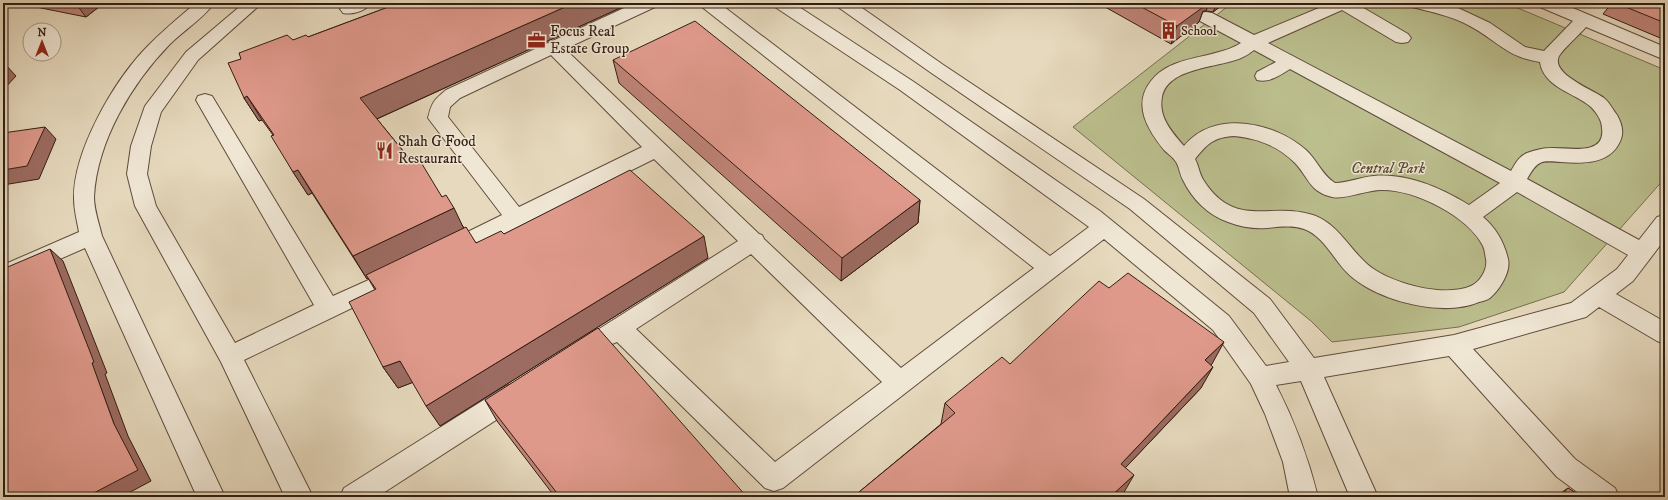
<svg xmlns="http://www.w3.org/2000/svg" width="1668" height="500" font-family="'IM FELL DW Pica',serif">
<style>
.green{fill:#bbbe8d;stroke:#776e50}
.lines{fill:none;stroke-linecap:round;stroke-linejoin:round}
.minor-casing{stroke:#604c3d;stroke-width:2}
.minor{fill:#efe6d4;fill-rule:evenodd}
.wall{fill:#c08478;stroke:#331d12}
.shaded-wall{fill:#9c6b61;stroke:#331d12}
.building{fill:#df998b;stroke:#331d12}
.labels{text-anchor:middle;stroke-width:3;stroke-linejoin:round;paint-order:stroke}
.far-poi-label{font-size:13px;fill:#331d12;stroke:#efe6d4;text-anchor:start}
.poi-label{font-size:15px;fill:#331d12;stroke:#efe6d4;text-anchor:start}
.park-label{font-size:15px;font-style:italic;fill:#5c4d37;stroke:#efe6d4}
</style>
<rect width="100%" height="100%" fill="#e6d9bd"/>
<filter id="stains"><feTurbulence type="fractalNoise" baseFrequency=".005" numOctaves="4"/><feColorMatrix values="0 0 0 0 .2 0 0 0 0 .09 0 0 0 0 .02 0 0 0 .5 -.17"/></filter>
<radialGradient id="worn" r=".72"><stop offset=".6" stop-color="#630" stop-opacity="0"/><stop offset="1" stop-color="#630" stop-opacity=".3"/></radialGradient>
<!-- green -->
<polygon class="green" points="1232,3 1506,3 1665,70 1665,178 1564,292 1459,327 1332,342 1311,321 1073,127"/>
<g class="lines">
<defs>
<g id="minor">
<path d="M196 3H214C203 19 184 30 170 44 132 83 97 141 94 197 94 210 99 223 102 236L225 497H197L85 248 3 284V265L79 232C77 221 74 210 74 199 73 152 113 83 144 50 160 33 178 18 196 3Z"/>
<polygon points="244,3 262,3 198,60 161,112 151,146 147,174 156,206 235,343 314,305 196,100 198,96 205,94 212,96 333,296 402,265 410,268 413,274 410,280 244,360 313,497 285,497 221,362 135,206 127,174 131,146 145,106 186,52"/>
<path d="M349 3H371C366 11 352 15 343 13L340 9 343 5Z"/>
<path d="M635 3H657L655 7 565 49 759 234 762 235 764 239 901 368 1034 268 702 7 700 3H719L1050 256 1089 227 900 90 775 7 773 3H793L914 82 1100 211 1229 316 1266 366 1289 362 1254 313 1130 209 930 72 838 7 836 3H855L942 64 1144 199 1270 299 1314 358 1454 335 1571 303 1617 269 1628 255 1517 192 1483 217C1496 228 1504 242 1508 259 1511 272 1500 289 1491 297 1488 300 1483 301 1479 302 1443 317 1383 302 1353 278 1335 264 1326 237 1304 229 1292 225 1279 227 1267 228 1254 229 1241 227 1228 222 1208 215 1192 199 1183 180 1180 175 1179 166 1176 162 1173 157 1168 154 1164 150 1148 130 1132 105 1151 81 1172 54 1213 60 1241 43L1200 21 1197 17 1200 13 1206 12 1212 13 1254 35 1331 3H1355L1408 34 1411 38 1408 42 1402 43 1396 42 1342 10 1268 43 1511 171C1515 164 1519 156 1527 153 1535 150 1543 148 1551 148 1567 147 1606 157 1602 128 1602 121 1597 113 1591 107 1575 93 1543 87 1540 62 1506 57 1498 41 1470 26 1452 16 1432 12 1412 7L1410 3H1441L1458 8 1490 23 1525 47 1544 51 1573 21 1540 7 1538 3H1561L1665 47V60L1586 27C1580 34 1564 48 1559 56 1550 74 1594 90 1604 98 1610 103 1613 110 1617 115 1621 122 1624 131 1621 139 1612 164 1584 164 1561 162 1555 162 1546 160 1540 163 1534 166 1530 174 1527 179L1639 240 1657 217 1665 215V239L1633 281 1616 294 1665 322V344L1657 341 1599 307 1586 317 1473 349 1575 459 1615 488 1619 497H1584L1557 477 1449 356 1324 377 1378 497H1350L1301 381 1276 385C1295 422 1308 457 1318 497H1290L1283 462 1265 414 1251 384 1213 330 1104 239 783 488 774 491 765 488 617 342 607 346 599 343 595 336 599 329 738 241 654 159 455 258 447 260 439 258 436 252 439 246 502 215 428 118C432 102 434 100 446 90ZM1254 50 1276 62 1257 72 1255 76 1257 80C1270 83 1280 75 1290 69L1500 183 1469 205C1441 188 1407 173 1374 176 1360 177 1348 183 1335 183 1322 175 1317 160 1306 150 1274 122 1214 109 1184 146 1172 132 1158 117 1162 97 1168 67 1218 68 1241 58 1246 56 1250 53 1254 50ZM551 55 642 147 519 207 448 117 450 107 460 98ZM1234 136C1256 138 1278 146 1294 162 1309 177 1308 191 1332 197 1343 200 1367 190 1381 190 1414 189 1468 216 1483 246 1485 250 1485 255 1486 259 1488 269 1480 282 1471 286 1443 298 1389 283 1367 264 1348 247 1338 224 1313 215 1271 201 1236 230 1204 181 1199 174 1199 166 1195 159 1207 144 1214 137 1234 136ZM751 254 882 382 775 462 636 329Z"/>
<polygon points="515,383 524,386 527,394 524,402 377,497 340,497 344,488 506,386"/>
</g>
</defs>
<!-- minor casing -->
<use href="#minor" class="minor-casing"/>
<!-- minor -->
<use href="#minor" class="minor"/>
</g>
<!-- wall -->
<g class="wall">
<polygon points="16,3 104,3 86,17"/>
<polygon points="399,3 631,3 377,119 412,162 442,197 464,228 476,243 504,234 708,258 440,426 413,382 398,388 383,367 375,290 368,278 367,279 312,193 308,195 293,172 273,135 262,120 259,121 244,98 293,40 308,37"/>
<polygon points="1098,3 1225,3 1213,12 1206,11 1203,11 1199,22 1171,44"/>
<polygon points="1612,3 1665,3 1665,40 1603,14"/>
<polygon points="613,60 920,200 918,223 841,281 619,83"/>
<polygon points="1010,364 1212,364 1211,365 1201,388 1125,468 1123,494 1120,497 853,497 941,424 945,403"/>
<polygon points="485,400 747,497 555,497 497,421"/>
<polygon points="1568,488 1582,497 1555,497"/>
</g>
<!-- shaded-wall -->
<g class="shaded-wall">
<polygon points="77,3 104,3 86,17 76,4"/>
<polygon points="574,3 631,3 372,121 360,98"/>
<polygon points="1201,3 1209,3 1206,11 1203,11 1199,22 1171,44 1177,26"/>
<polygon points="1217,3 1225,3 1213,12"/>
<polygon points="4,63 16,76 3,90 3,65"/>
<polygon points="247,96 262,120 259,121 244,98"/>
<polygon points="45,127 56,139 39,179 3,185 3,170"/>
<polygon points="298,170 312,193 308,195 293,172"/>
<polygon points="920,200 918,223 841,281 842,258"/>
<polygon points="454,208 465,231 367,279 353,256"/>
<polygon points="704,236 708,258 440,426 426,406"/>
<polygon points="50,249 63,261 107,373 105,374 128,436 151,481 121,497 86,497 114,424"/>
<polygon points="1224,342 1212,364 1193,382 1205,360"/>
<polygon points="400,361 414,382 398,388 383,367"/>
<polygon points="1213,367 1201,388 1111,483 1121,464"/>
<polygon points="1134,475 1123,494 1120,497 1110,497"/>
</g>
<!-- building -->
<g class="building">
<polygon points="399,3 574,3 360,98 412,162 419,159 442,197 446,195 454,208 353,256 298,170 293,172 271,136 274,135 247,96 244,98 228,63 241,59 239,53 287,35 293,40 306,35 308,37"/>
<polygon points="1134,3 1204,3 1206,5 1177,26"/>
<polygon points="1616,3 1665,3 1665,23"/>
<polygon points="695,21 920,200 842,258 613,60"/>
<polygon points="45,127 27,166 3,170 3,133"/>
<polygon points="630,170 704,236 426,406 400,361 383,367 349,302 376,289 366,275 466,227 476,243 501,231 504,234"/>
<polygon points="50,249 94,362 92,363 114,424 138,470 86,497 3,497 3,269"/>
<polygon points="1128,273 1224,342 1205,360 1213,367 1121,464 1134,475 1110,497 853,497 955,413 945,403 1002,357 1010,364 1099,281 1109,288"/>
<polygon points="598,328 747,497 560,497 485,400"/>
<polygon points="1568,488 1582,497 1560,497"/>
</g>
<!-- icons -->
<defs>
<symbol id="building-bare" viewBox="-9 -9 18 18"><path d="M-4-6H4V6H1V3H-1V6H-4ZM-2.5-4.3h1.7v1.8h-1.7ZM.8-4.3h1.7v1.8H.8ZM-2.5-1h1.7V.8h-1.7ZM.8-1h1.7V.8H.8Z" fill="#8f2418" stroke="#efe6d4" stroke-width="2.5" paint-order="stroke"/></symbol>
<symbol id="office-bare" viewBox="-9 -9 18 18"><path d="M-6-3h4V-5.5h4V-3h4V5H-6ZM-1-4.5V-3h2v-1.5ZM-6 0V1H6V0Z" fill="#8f2418" stroke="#efe6d4" stroke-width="2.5" paint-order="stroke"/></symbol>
<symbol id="restaurant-bare" viewBox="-9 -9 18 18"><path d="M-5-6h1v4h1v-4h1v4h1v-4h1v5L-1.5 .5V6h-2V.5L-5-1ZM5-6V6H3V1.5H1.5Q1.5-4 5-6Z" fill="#8f2418" stroke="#efe6d4" stroke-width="2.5" paint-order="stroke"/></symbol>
</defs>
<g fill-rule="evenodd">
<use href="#building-bare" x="1156" y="18" width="25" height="25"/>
<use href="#office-bare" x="524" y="28" width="25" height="25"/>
<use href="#restaurant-bare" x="372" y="138" width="25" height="25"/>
</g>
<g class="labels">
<!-- far-poi labels -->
<g class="far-poi-label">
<text x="1181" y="35">School</text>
</g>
<!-- poi labels -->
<g class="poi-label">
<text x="550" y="36">Focus Real<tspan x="550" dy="17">Estate Group</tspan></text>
<text x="398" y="146">Shah G Food<tspan x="398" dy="17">Restaurant</tspan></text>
</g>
<!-- park labels -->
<g class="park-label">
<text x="1388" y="173">Central Park</text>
</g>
</g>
<!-- margin -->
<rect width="1668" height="500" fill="none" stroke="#e6d9bd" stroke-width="16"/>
<rect x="4" y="4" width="1660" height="492" fill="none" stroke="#331d12" stroke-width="2"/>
<rect x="8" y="8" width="1652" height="484" fill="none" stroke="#331d12"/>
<!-- north arrow -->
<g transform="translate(42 42)"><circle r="19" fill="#efe6d4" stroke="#a49686"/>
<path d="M0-3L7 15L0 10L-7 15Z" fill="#8f2418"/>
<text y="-6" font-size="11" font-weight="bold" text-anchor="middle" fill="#331d12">N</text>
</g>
<rect width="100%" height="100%" filter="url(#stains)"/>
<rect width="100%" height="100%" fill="url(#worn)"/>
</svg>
